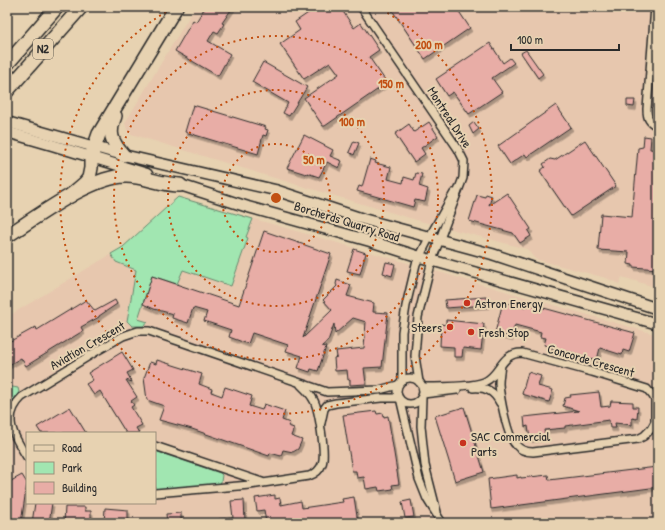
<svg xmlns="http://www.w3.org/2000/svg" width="665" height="530" font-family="'Patrick Hand',sans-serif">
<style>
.built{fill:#e7c7ae;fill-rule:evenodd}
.green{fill:#a1e6b1;stroke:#66886e}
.building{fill:#e8ada6;stroke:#2b2b2b;filter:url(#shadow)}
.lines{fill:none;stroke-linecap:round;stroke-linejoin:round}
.street-casing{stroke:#2b2b2b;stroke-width:10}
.secondary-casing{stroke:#2b2b2b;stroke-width:13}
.highway-casing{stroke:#2b2b2b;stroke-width:16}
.street{stroke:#e7d2b1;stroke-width:7}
.secondary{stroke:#e7d2b1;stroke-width:10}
.highway{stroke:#e7d2b1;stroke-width:13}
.ring{fill:none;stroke:#c25012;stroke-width:2;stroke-dasharray:2 4}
.poi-dot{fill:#c8321e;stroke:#e7d2b1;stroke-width:1.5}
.labels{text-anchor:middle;stroke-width:4;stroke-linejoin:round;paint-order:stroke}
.shield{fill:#e7d2b1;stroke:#635d53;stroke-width:1}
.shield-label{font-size:12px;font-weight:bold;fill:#2b2b2b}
.street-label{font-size:13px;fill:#2b2b2b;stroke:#e7d2b1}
.poi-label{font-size:13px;fill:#2b2b2b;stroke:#e7d2b1;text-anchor:start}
.centre{fill:#c25012;stroke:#e7d2b1;stroke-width:2}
.ring-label{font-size:12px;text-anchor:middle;font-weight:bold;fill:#c25012;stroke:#e7d2b1;stroke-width:4;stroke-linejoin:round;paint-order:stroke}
</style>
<defs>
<filter id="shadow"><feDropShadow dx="2" dy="3.5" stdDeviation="0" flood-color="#0004"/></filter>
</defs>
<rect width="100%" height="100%" fill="#e7d2b1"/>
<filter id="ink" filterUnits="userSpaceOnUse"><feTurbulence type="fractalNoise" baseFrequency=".025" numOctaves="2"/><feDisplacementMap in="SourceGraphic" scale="8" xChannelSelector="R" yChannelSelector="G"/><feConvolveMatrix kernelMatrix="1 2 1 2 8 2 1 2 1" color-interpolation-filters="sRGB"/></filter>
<g filter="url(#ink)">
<!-- built -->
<g class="built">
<polygon points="195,7 658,7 658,288 622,277 619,284 606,278 535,259 527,249 420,221 281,180 128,133 125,123"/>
<path d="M178 197 658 335V523H7V317L123 247ZM27 433H155V503H27Z"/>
</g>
<!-- green -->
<g class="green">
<polygon points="178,197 253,219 246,237 248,238 231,286 183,270 177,284 152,276 138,319 148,322 143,326 132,326 127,321 136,270 116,262 111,254 123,247"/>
<polygon points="7,386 18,388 19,392 11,403 7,414"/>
<polygon points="155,451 220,473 222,475 221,482 219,484 155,489"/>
</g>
<!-- building -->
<g class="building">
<polygon points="205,7 233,7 222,23 224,24 218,33 214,31 208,41 230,54 218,76 175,51 193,20 196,22"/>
<polygon points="317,7 340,7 354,28 361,23 379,50 369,57 387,83 325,126 323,126 304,98 339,74 330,62 304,79 280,44 300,30 295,22"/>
<polygon points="390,7 456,7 470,28 425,59"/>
<polygon points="490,43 503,63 510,58 514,63 492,78 502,92 469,114 453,92 447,96 436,79"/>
<polygon points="526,50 543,74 538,78 521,53"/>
<polygon points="263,62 307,87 289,116 283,113 288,103 252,82"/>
<polygon points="627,100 635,100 634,107 627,106"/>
<polygon points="193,105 266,127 265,129 268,130 266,136 263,135 258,154 185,132"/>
<polygon points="556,105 571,127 527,157 525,154 510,164 498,146"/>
<polygon points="429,122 438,136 421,148 425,154 414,162 395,134 409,124 414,132"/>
<polygon points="474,122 479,129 473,134 469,126"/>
<polygon points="304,135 333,150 330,156 342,161 339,168 327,162 319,177 307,173 306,174 287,168"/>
<polygon points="644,136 651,137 650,149 658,150 658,269 633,267 633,265 628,264 629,252 598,250 601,214 632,217 638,148 643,147"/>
<polygon points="585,140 616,186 571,216 540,171 545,167 543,164 550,159 555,160"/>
<polygon points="354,141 359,143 354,155 349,152"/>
<polygon points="370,159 376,161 375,163 391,167 388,179 403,183 404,177 414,180 416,173 422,174 419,186 428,189 425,202 415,200 413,207 357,191 359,186 362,187"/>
<polygon points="507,193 531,229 528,231 531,236 520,243 513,233 469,221 477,195 485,197 486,194 492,196 489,205"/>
<polygon points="264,231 331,254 303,338 332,310 323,300 337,286 336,284 337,280 351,285 347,296 374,303 373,312 388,313 382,367 364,368 366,384 350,385 350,379 348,380 347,370 335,371 334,358 337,357 336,351 364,348 366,322 353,318 335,334 334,324 328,341 322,346 326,347 318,371 311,369 310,372 298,368 302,356 286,351 288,345 252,333 248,344 229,337 231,330 204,321 207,312 193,308 188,323 172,318 173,314 154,309 143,304 152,276 239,305"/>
<polygon points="354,249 366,253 360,274 347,271"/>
<polygon points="386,262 395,264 392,276 383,273"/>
<polygon points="486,297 487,305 446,308 445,300"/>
<polygon points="86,300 95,311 115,300 117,304 99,316 99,317 81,327 83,331 26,366 21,358 7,366 7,343 36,327 37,330"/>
<polygon points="503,302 525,308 526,305 529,306 529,304 635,333 629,352 623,350 622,355 600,348 597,360 544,345 546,338 540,337 541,332 515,325 511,337 495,333"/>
<polygon points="446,320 484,324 481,350 463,348 462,357 454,357 454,347 440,346 441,324 446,325"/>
<polygon points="122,352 133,370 127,373 132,382 126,380 137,397 131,401 134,405 131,407 142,425 136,428 139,433 126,433 100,391 94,395 86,384 93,380 88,373"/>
<polygon points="157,360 202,374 199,384 212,389 211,392 222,396 225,387 252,396 249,406 262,410 264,404 285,411 282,420 290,423 288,426 294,428 291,436 302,440 298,449 293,452 283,450 281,456 270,453 269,456 192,429 159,420 164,406 147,400 144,378 150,362 156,364"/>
<polygon points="528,372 541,376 538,386 553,390 549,402 522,394"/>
<polygon points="599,392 601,407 610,406 611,401 633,402 633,407 638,407 637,419 632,418 632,425 615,423 616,428 610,428 609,420 565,426 565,428 544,430 545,437 530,439 528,426 525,427 524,417 579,411 563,406 565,398 571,397 570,395"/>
<polygon points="70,407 86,433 41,433 37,427"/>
<polygon points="464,407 484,472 455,481 435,416"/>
<polygon points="376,411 377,414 383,413 384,417 388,416 399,484 392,485 393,489 379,491 378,487 366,489 364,477 357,478 356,471 352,471 343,415"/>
<polygon points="657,467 658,487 491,509 488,479 517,475 517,478 521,477 521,478 548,475 549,480"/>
<polygon points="7,474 11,481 22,475 27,483 21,523 7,523"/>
<polygon points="275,495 275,499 280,498 281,505 301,501 302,508 343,502 342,499 354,497 358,523 266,523 264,510 257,511 255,498"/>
<polygon points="244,500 245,521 240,521 240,523 220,523 219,519 233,518 231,501"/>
<polygon points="411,500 414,517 405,518 402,502"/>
<polygon points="35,503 52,503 49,523 32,523"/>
<polygon points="65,507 85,507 85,511 91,511 91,522 64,523"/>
<polygon points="105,508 128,510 128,523 104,523"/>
<polygon points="181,513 181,523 167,523 166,514"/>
</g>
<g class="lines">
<defs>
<g id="street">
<polyline points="361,7 458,149 464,161 463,178 432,260 418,317 415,356 419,382"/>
<path d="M655 7 647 109C647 118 649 123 658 126"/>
<circle cx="410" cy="391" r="13"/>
<polyline points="402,381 402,332 406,306 416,264 430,236 454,193"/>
<path d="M423 387C437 387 472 387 484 382 501 375 500 353 522 353L592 372 647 389 653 396 655 400V422L651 429 644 436 638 439 533 452C527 452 520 450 516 445 507 437 500 397 499 384 499 378 500 372 501 365"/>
<path d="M473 388C486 387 494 391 500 403"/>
<polyline points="423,394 457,390"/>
<polyline points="422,398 421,426 425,465 437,512"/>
<polyline points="401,402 419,479 427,499 442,523"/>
<polyline points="321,423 324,409 327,405 336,403 381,398 398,398"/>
<polyline points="155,446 262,482"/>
<path d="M27 457C14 437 1 417 22 397L97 351 123 336 138 331H149L327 392 379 390 398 385"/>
<path d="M155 493 250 485 309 476C315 474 320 470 322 464 326 454 319 408 313 399 310 393 305 389 301 385"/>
</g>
<g id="secondary">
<polyline points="7,122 123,155 275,190 363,219 492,254 658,309"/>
<polyline points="7,132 52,145 147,174"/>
<polyline points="174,183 248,207 370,241 420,257 658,324"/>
</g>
<g id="highway">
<polyline points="7,64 57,7"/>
<polyline points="7,91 81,7"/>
<path d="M115 116C108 133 111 141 123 155"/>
<polyline points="70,196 85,183 89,178 91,168 91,157 99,134 176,7"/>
<path d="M7 236C37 217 91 176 126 176 144 176 161 185 180 185"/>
</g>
</defs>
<!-- street casing -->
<use href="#street" class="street-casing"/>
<!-- secondary casing -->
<use href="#secondary" class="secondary-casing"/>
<!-- highway casing -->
<use href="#highway" class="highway-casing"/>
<!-- street -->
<use href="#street" class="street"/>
<!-- secondary -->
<use href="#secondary" class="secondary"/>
<!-- highway -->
<use href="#highway" class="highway"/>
</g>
</g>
<!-- distance rings -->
<g class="ring">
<circle cx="276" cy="198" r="54"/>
<circle cx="276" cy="198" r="108"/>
<circle cx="276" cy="198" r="162"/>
<path d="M377 7A216 216 0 1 1 175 7"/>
</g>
<!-- markers -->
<g class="poi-dot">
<circle cx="467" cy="303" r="4"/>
<circle cx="450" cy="327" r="4"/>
<circle cx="471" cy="332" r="4"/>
<circle cx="463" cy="443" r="4"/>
</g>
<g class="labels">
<!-- shield labels -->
<rect class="shield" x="33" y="39" width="20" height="20" rx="3"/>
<g class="shield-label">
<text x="43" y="53">N2</text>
</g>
<!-- street labels -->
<g class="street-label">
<text transform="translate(450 117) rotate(57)" y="5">Montreal Drive</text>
<text transform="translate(347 221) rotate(17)" y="5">Borcherds Quarry Road</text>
<text transform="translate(87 345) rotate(-30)" y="5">Aviation Crescent</text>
<text transform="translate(591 360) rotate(16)" y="5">Concorde Crescent</text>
</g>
<!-- poi labels -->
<g class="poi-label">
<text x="475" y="308">Astron Energy</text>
<text x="442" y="332" text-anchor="end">Steers</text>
<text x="479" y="337">Fresh Stop</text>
<text x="471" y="441">SAC Commercial<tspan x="471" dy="15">Parts</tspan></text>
</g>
</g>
<circle cx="276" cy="198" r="6" class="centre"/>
<g class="ring-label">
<text x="429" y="49">200 m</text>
<text x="391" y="88">150 m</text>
<text x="352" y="126">100 m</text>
<text x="314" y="164">50 m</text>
</g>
<!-- margin -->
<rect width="665" height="530" fill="none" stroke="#e7d2b1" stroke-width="24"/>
<rect x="12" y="12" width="641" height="506" fill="none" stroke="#2b2b2b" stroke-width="1.5" filter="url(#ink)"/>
<!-- legend -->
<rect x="26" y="432" width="130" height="72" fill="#e7d2b1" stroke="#9c8f7b"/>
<rect x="34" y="445" width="20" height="6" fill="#e7d2b1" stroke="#9c8f7b"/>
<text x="62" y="452" font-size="12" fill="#2b2b2b">Road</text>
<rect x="34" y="462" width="20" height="12" fill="#a1e6b1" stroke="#9c8f7b"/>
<text x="62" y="472" font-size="12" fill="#2b2b2b">Park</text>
<rect x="34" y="482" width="20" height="12" fill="#e8ada6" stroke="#9c8f7b"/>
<text x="62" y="492" font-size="12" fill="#2b2b2b">Building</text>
<!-- scale -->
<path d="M511 44v6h108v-6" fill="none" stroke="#2b2b2b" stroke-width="2"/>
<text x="517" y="44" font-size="12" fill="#2b2b2b" stroke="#e7d2b1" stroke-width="3" paint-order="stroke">100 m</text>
</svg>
